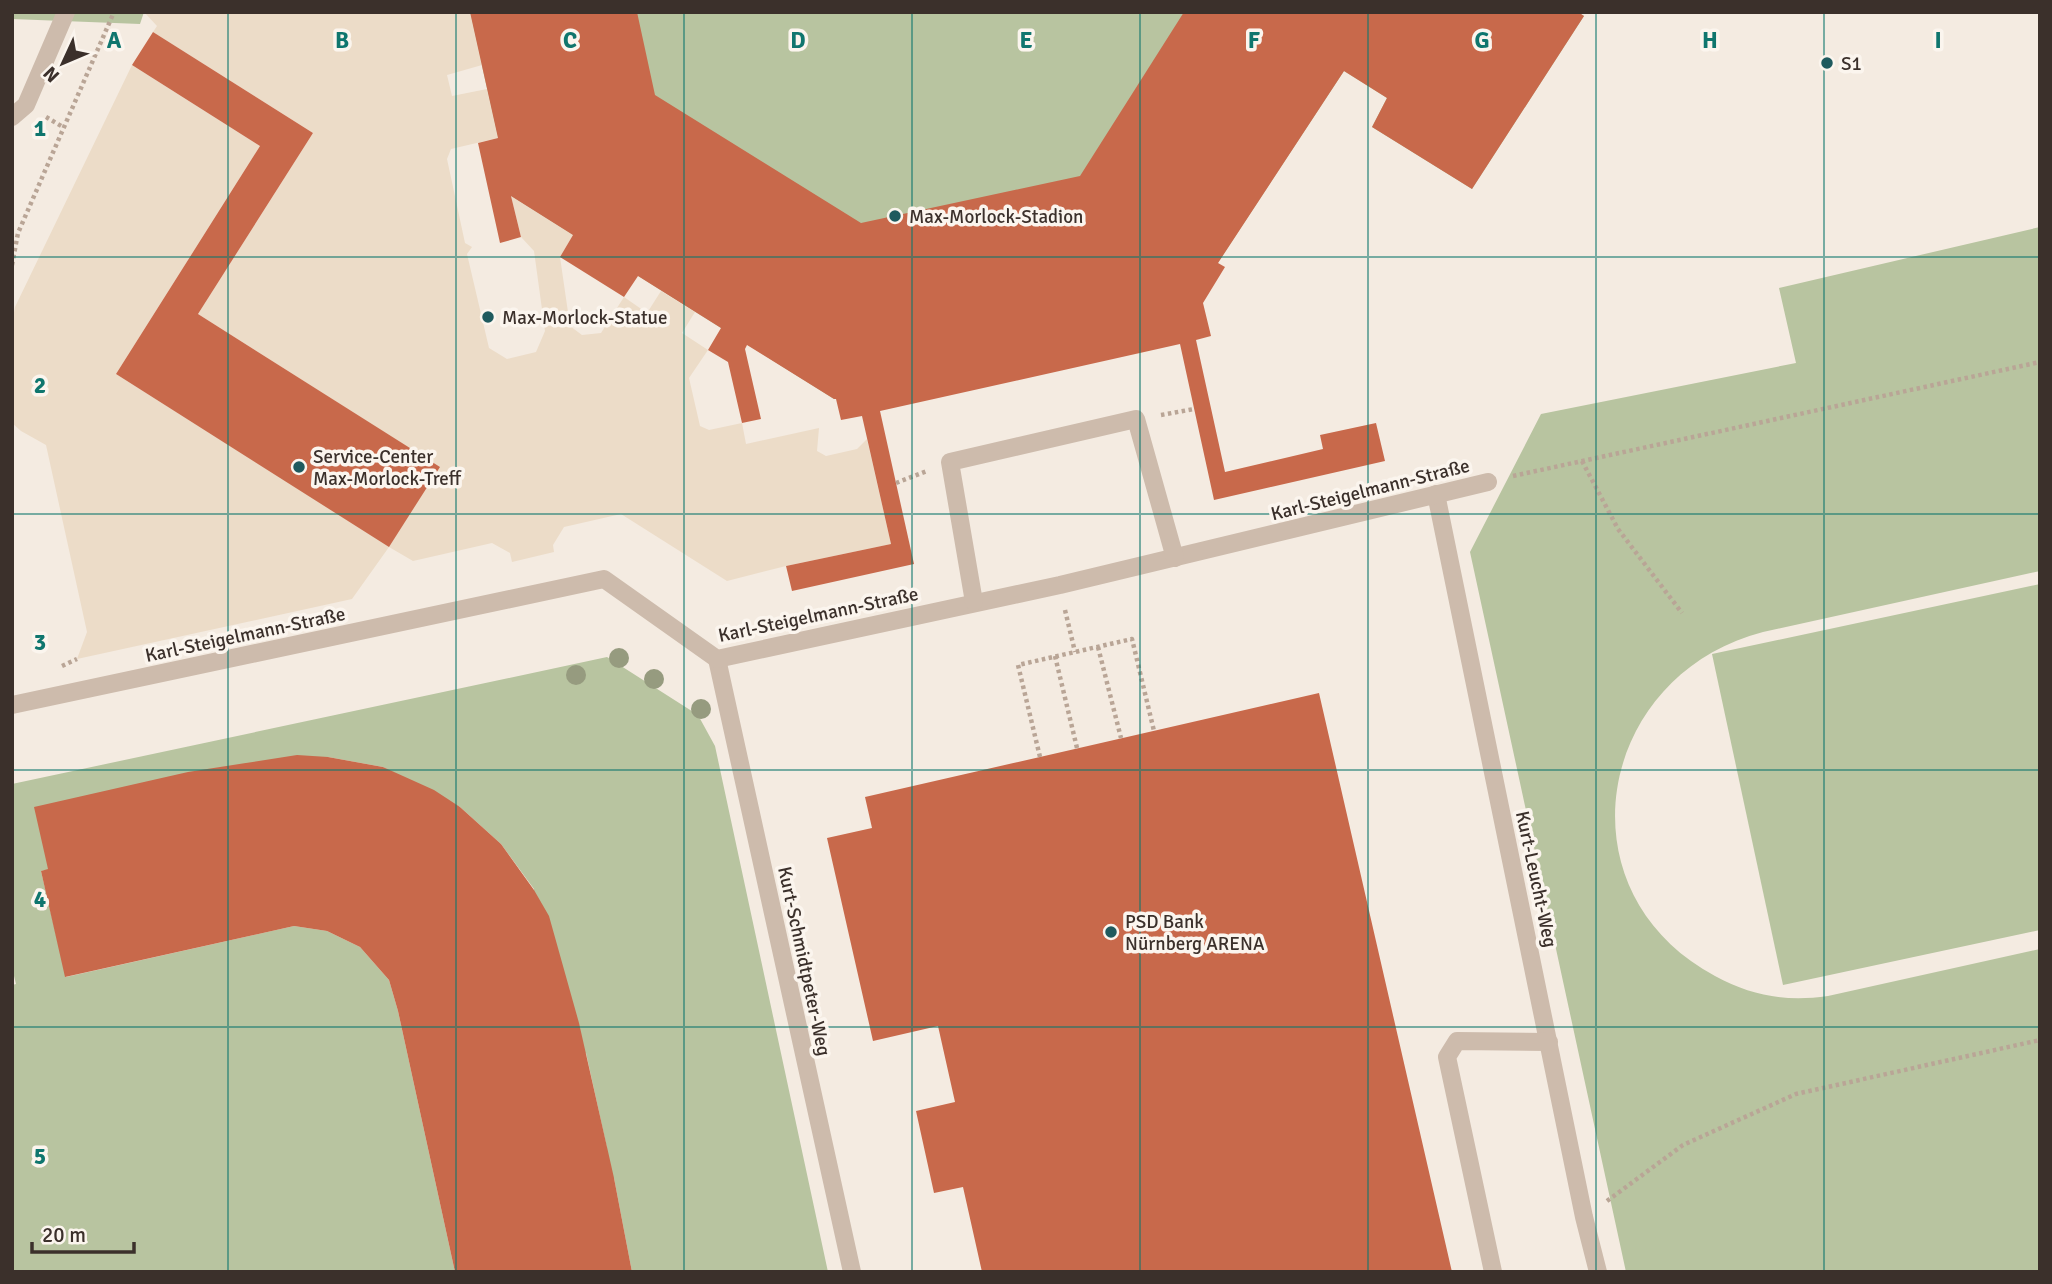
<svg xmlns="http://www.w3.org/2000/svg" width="2052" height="1284" font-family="Signika,sans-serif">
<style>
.green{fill:#b8c4a0}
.plaza{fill:#ecdcc8}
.building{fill:#c8694b}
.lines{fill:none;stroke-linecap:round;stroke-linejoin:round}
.path{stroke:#b9a596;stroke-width:4.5;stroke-dasharray:3.5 3.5;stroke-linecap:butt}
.service{stroke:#cdbbac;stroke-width:18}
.pedestrian{stroke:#cdbbac;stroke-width:18}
.minor{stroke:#cdbbac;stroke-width:18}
.tree{fill:#969b7f}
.grid{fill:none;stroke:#0f766e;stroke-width:2;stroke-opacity:0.55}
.poi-dot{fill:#1f5a5e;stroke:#fbf5ee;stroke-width:2.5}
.labels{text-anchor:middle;stroke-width:7;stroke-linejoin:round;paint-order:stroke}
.poi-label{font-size:19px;fill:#3b302b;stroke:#fbf5ee;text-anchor:start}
.street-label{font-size:19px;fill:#3b302b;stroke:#fbf5ee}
.grid-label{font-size:23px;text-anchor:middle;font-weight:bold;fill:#0f766e;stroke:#fbf5ee;stroke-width:7;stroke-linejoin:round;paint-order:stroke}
</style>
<rect width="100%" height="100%" fill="#f4ebe1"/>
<!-- green -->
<g class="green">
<polygon points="12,12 144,12 140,24 12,19"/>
<polygon points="470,12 1578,12 1584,16 1472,189 1372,127 1387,98 1344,71 1181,319 834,399 511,196"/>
<path d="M2040 227V571L1763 632C1595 676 1558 892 1715 976 1752 996 1786 1002 1828 996L2040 949V1272H1626L1470 552 1541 414 1796 363 1779 288Z"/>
<polygon points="2040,584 2040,930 1783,985 1712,654"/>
<polygon points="607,657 698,715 715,746 828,1272 632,1272 614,1178 552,1193 607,1148 586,1053 524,1068 534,889 501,844 460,807 383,767 328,757 325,820 41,871 66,977 294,926 327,931 360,947 389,980 398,1011 455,1272 12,1272 12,985 16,984 12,968 12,784"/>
</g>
<!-- plaza -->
<polygon class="plaza" points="144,12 470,12 482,65 447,75 452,96 487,89 498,138 451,149 447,159 465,243 472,247 467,254 489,348 507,359 536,352 545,331 534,251 521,237 511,196 573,235 560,257 570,326 582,335 601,333 624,297 647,313 661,291 695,312 682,333 708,350 689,378 700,426 709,430 742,423 746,444 819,428 817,451 826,456 857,449 867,439 891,544 786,566 727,581 621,514 564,527 553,545 554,552 512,562 510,553 492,543 413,561 389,547 352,599 77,659 87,632 46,445 21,431 12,423 12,323 15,307 132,65 260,146 116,374 389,546 439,467 198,314 313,133 153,32 157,26"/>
<!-- building -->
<g class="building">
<polygon points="470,12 637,12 655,95 861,223 1080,176 1184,12 1578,12 1584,16 1472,189 1372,127 1387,98 1344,71 1218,263 1225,267 1203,303 1211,336 1196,340 1225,472 1323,449 1320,435 1376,423 1385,461 1214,500 1180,344 880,411 914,564 792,591 786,566 891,544 862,416 841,420 836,399 834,399 747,345 745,349 761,419 742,423 728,362 708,350 721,328 638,276 624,297 560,257 573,235 511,196 521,237 500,243 478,143 498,138"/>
<polygon points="153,32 313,133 198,314 440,467 389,547 116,374 260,146 132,65"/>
<polygon points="1319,693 1452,1272 982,1272 963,1187 934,1193 916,1111 955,1102 938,1026 873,1041 827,838 872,828 865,797"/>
<polygon points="297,755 328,757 383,767 434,790 460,807 501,844 534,890 549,916 579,1023 614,1178 632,1272 455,1272 398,1011 389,980 360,947 327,931 294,926 65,977 41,871 48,869 34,807 188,772"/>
</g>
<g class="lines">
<!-- path -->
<g class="path">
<polyline points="46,117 63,127"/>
<polyline points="12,265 18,233 114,12"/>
<polyline points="1161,415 1194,409"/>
<polyline points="1582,461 1618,529 1682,613"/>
<polyline points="1513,476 2040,362"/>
<polyline points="896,483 927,471"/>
<polyline points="1065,610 1075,652"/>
<polyline points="1098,647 1121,738"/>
<polyline points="1055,656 1077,748"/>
<polyline points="62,666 77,659"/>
<polyline points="1040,757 1018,665 1132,639 1154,731"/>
<polyline points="1607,1201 1683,1145 1796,1094 2040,1040"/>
</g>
<!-- service -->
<g class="service">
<polyline points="1436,494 1584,1217 1598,1272"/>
<polyline points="717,659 852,1272"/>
<polyline points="12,705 604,579 717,659 1060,585 1488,482"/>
<polyline points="1493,1272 1447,1057 1457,1041 1549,1042"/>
</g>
<!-- pedestrian -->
<polyline class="pedestrian" points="974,602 950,462 1136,419 1175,558"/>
<!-- minor -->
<polyline class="minor" points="12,117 26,105 66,12"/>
</g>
<!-- trees -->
<g class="tree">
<circle cx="619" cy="658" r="10"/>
<circle cx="576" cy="675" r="10"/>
<circle cx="654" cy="679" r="10"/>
<circle cx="701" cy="709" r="10"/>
</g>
<!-- grid -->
<path class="grid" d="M228 12V1272M456 12V1272M684 12V1272M912 12V1272M1140 12V1272M1368 12V1272M1596 12V1272M1824 12V1272M12 257H2040M12 514H2040M12 770H2040M12 1027H2040"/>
<!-- markers -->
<g class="poi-dot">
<circle cx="1827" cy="63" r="7"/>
<circle cx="895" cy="216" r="7"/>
<circle cx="488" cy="317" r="7"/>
<circle cx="299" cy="467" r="7"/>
<circle cx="1111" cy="932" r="7"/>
</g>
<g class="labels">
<!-- poi labels -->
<g class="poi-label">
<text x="1841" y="70">S1</text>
<text x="909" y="223">Max-Morlock-Stadion</text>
<text x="502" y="324">Max-Morlock-Statue</text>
<text x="313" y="463">Service-Center<tspan x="313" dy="22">Max-Morlock-Treff</tspan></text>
<text x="1125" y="928">PSD Bank<tspan x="1125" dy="22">Nürnberg ARENA</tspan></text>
</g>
<!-- street labels -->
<g class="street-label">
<text transform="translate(1370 489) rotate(-14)" y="7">Karl-Steigelmann-Straße</text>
<text transform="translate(818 614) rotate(-12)" y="7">Karl-Steigelmann-Straße</text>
<text transform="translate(245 634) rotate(-12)" y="7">Karl-Steigelmann-Straße</text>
<text transform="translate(1537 879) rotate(78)" y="7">Kurt-Leucht-Weg</text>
<text transform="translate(805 961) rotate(78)" y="7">Kurt-Schmidtpeter-Weg</text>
</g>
</g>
<g class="grid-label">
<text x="114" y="48">A</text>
<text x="342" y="48">B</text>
<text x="570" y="48">C</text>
<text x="798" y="48">D</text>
<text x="1026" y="48">E</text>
<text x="1254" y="48">F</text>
<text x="1482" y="48">G</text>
<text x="1710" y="48">H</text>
<text x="1938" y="48">I</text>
<text x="40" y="136">1</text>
<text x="40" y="393">2</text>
<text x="40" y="650">3</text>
<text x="40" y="907">4</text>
<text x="40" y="1164">5</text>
</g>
<!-- border -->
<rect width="2052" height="1284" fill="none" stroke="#3b302b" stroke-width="28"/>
<!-- north arrow -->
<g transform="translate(63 63) rotate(226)" stroke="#fbf5ee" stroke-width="5" paint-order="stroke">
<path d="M0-5L12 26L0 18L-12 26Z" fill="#3b302b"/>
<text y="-10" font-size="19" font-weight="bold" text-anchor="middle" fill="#3b302b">N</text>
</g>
<!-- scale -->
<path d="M32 1242v10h102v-10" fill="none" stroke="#3b302b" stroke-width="3.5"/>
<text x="42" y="1242" font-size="21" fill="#3b302b" stroke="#fbf5ee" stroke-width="5" paint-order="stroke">20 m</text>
</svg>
